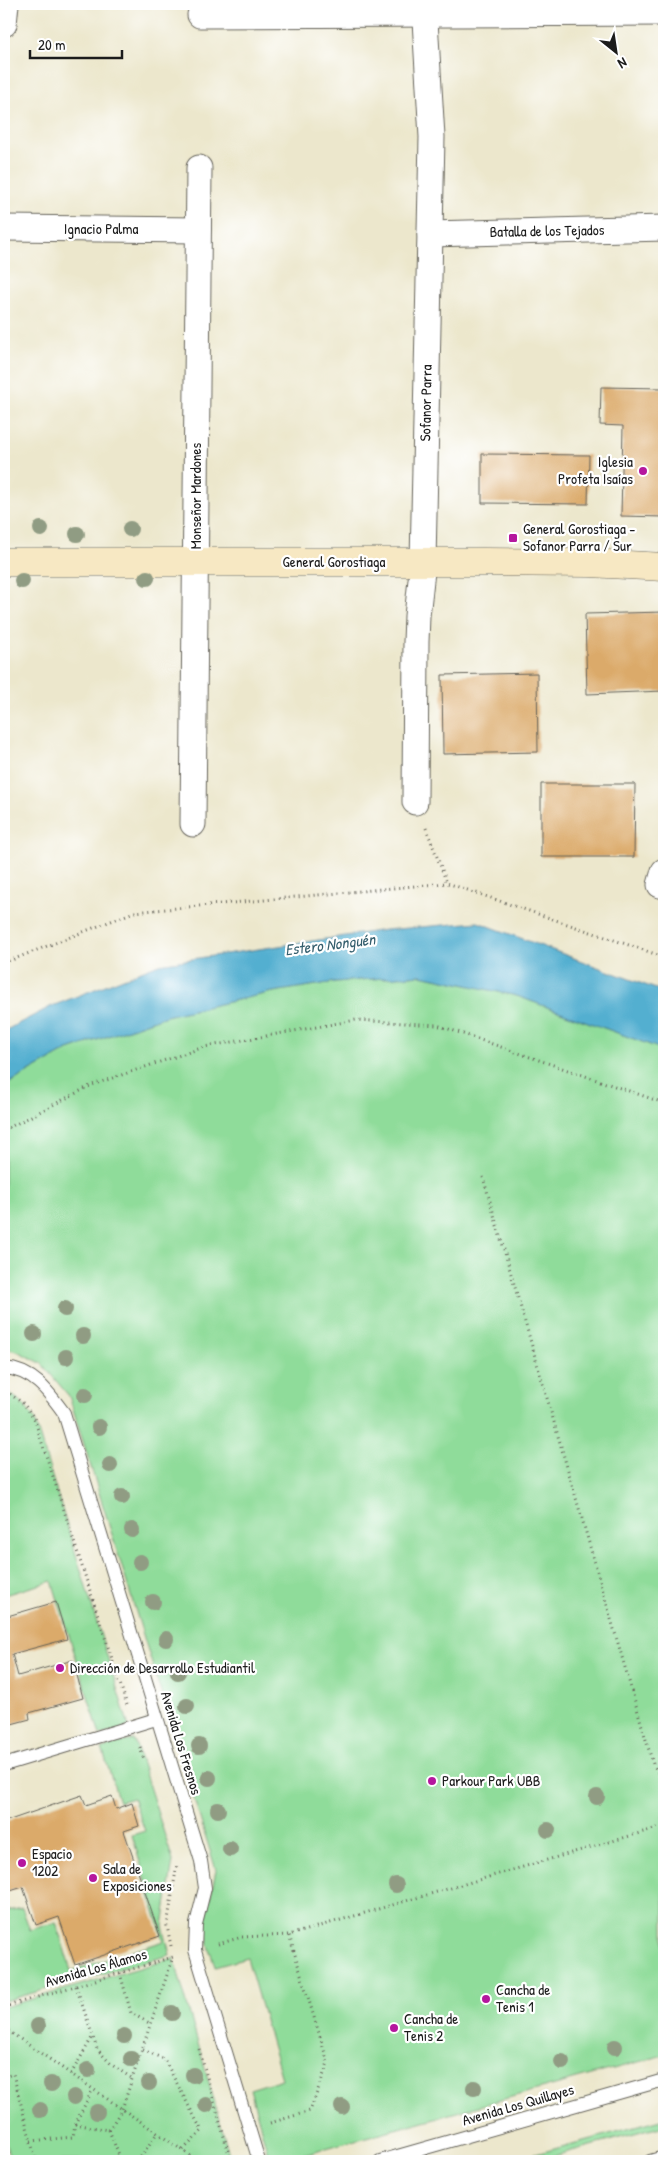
<svg xmlns="http://www.w3.org/2000/svg" width="668" height="2165" font-family="'Patrick Hand',sans-serif">
<style>
.green{fill:#8fdc9a;stroke:#567c5b}
.water{fill:#52afd0;stroke:#376676}
.building{fill:#dbaa6a}
.lines{fill:none;stroke-linecap:round;stroke-linejoin:round}
.lane-casing{stroke:#65635a;stroke-width:14}
.street-casing{stroke:#65635a;stroke-width:27}
.secondary-casing{stroke:#65635a;stroke-width:29}
.path{stroke:#65635a;stroke-width:3;stroke-dasharray:1 4;stroke-linecap:butt}
.lane{stroke:#fff;stroke-width:12}
.street{stroke:#fff;stroke-width:25}
.secondary{stroke:#f7e8c3;stroke-width:28}
.tree{fill:#909c83}
.poi-dot{fill:#b5179e;stroke:#fff;stroke-width:2}
.labels{text-anchor:middle;stroke-width:4.5;stroke-linejoin:round;paint-order:stroke}
.street-label{font-size:15px;fill:#1c1c1c;stroke:#fff}
.poi-label{font-size:15px;fill:#1c1c1c;stroke:#fff;text-anchor:start}
.water-label{font-size:16px;font-style:italic;fill:#345e6d;stroke:#fff}
</style>
<rect width="100%" height="100%" fill="#fff"/>
<filter id="ink" filterUnits="userSpaceOnUse"><feTurbulence type="fractalNoise" baseFrequency=".02" numOctaves="2"/><feDisplacementMap in="SourceGraphic" scale="10" xChannelSelector="R" yChannelSelector="G"/><feConvolveMatrix kernelMatrix="1 2 1 2 8 2 1 2 1" color-interpolation-filters="sRGB"/></filter>
<filter id="wash" filterUnits="userSpaceOnUse"><feTurbulence type="fractalNoise" baseFrequency=".0096" numOctaves="4" result="noise"/><feDisplacementMap in="SourceGraphic" scale="20" xChannelSelector="R" yChannelSelector="G"/><feGaussianBlur stdDeviation="1.12" result="paint"/><feColorMatrix in="noise" values="0 0 0 0 0 0 0 0 0 0 0 0 0 0 0 0 0 1.4 0 .05"/><feComposite in="paint" operator="in"/></filter>
<g filter="url(#wash)">
<rect width="100%" height="100%" fill="#ece7cc"/>
<!-- green -->
<g class="green">
<polygon points="421,975 517,996 664,1050 664,2055 279,2161 270,2161 250,2089 282,2079 247,1958 215,1967 204,1928 216,1870 69,1396 41,1363 17,1351 4,1348 4,1086 68,1050 166,1016 273,992 335,982"/>
<path d="M4 1391C18 1397 25 1406 34 1418L129 1727 100 1735 52 1581 4 1595Z"/>
<polygon points="134,1739 173,1861 163,1926 170,1955 4,2001 4,1912 22,1908 30,1930 56,1922 71,1971 164,1941 132,1835 145,1831 133,1798 119,1802 102,1748"/>
<polygon points="174,1958 231,2161 11,2161 4,2139 4,2007"/>
<polygon points="664,2119 664,2126 535,2161 510,2161"/>
</g>
<!-- water -->
<polygon class="water" points="478,922 664,992 664,1050 517,996 421,975 335,982 273,992 166,1016 68,1050 4,1086 4,1031 52,1006 159,964 385,930"/>
<g id="blocks">
<!-- building -->
<g class="building">
<polygon points="601,387 664,388 664,517 621,516 623,426 600,425"/>
<polygon points="482,454 589,455 588,504 482,503"/>
<polygon points="664,612 664,691 587,694 585,614"/>
<polygon points="537,673 538,752 443,754 442,675"/>
<polygon points="541,784 635,784 634,857 541,857"/>
<polygon points="56,1602 67,1639 12,1654 18,1676 73,1660 83,1698 29,1713 30,1719 4,1726 4,1617"/>
<polygon points="82,1795 86,1805 112,1796 116,1809 132,1803 139,1826 124,1831 160,1936 75,1965 59,1917 36,1925 23,1887 4,1893 4,1822"/>
</g>
</g>
</g>
<g filter="url(#ink)">
<use href="#blocks" fill-opacity="0" stroke="#65635a" stroke-width="1"/>
<g class="lines">
<defs>
<g id="lane">
<path d="M4 1368C33 1370 48 1391 64 1413L201 1861 205 1888 196 1924 195 1950 259 2161"/>
<polyline points="4,1765 156,1719"/>
<polyline points="380,2161 664,2080"/>
<polyline points="650,2161 664,2157"/>
</g>
<g id="street">
<polyline points="200,15 664,13"/>
<polyline points="4,24 6,4"/>
<polyline points="4,228 198,230"/>
<polyline points="430,234 664,228"/>
<polyline points="415,802 416,642 417,616 423,562 432,137 424,4"/>
<polyline points="193,824 199,168"/>
<polyline points="660,885 664,871"/>
</g>
<polyline id="secondary" points="4,562 485,562 590,563 664,567"/>
</defs>
<!-- lane casing -->
<use href="#lane" class="lane-casing"/>
<!-- street casing -->
<use href="#street" class="street-casing"/>
<!-- secondary casing -->
<use href="#secondary" class="secondary-casing"/>
<!-- path -->
<g class="path">
<polyline points="426,828 447,883"/>
<polyline points="4,963 134,912 447,883 664,957"/>
<polyline points="4,1130 92,1085 204,1047 356,1020 437,1025 664,1103"/>
<polyline points="483,1177 653,1764 664,1782"/>
<polyline points="10,1394 24,1404 34,1418 127,1705"/>
<polyline points="140,1747 144,1760"/>
<polyline points="218,1944 242,1937 289,1935 664,1826"/>
<polyline points="171,1946 167,1926 177,1864"/>
<polyline points="120,1973 131,2013 151,2024"/>
<polyline points="76,1986 97,2049 112,2065 133,2079"/>
<polyline points="4,2007 173,1957"/>
<polyline points="4,2028 198,2161"/>
<polyline points="199,2049 231,2161"/>
<polyline points="143,2050 164,2059 202,2131 183,2150"/>
<polyline points="71,2074 93,2036"/>
<polyline points="4,2077 13,2074 36,2161"/>
<polyline points="270,2123 310,2111 328,2063 289,1935"/>
<polyline points="75,2124 109,2130"/>
<polyline points="109,2130 122,2109 173,1957"/>
<polyline points="109,2130 121,2161"/>
<polyline points="4,2139 11,2161"/>
<polyline points="31,2141 73,2137 75,2124 93,2089"/>
<polyline points="138,2161 157,2133"/>
</g>
<!-- lane -->
<use href="#lane" class="lane"/>
<!-- street -->
<use href="#street" class="street"/>
<!-- secondary -->
<use href="#secondary" class="secondary"/>
</g>
<!-- trees -->
<g class="tree">
<circle cx="41" cy="529" r="8"/>
<circle cx="130" cy="529" r="8"/>
<circle cx="77" cy="534" r="8"/>
<circle cx="147" cy="578" r="8"/>
<circle cx="22" cy="581" r="8"/>
<circle cx="65" cy="1309" r="8"/>
<circle cx="34" cy="1334" r="8"/>
<circle cx="83" cy="1336" r="8"/>
<circle cx="66" cy="1357" r="8"/>
<circle cx="85" cy="1395" r="8"/>
<circle cx="99" cy="1427" r="8"/>
<circle cx="110" cy="1465" r="8"/>
<circle cx="122" cy="1497" r="8"/>
<circle cx="132" cy="1530" r="8"/>
<circle cx="140" cy="1562" r="8"/>
<circle cx="153" cy="1602" r="8"/>
<circle cx="166" cy="1639" r="8"/>
<circle cx="178" cy="1672" r="8"/>
<circle cx="187" cy="1706" r="8"/>
<circle cx="199" cy="1746" r="8"/>
<circle cx="209" cy="1778" r="8"/>
<circle cx="597" cy="1797" r="8"/>
<circle cx="218" cy="1810" r="8"/>
<circle cx="548" cy="1830" r="8"/>
<circle cx="230" cy="1849" r="8"/>
<circle cx="396" cy="1885" r="8"/>
<circle cx="172" cy="2013" r="8"/>
<circle cx="38" cy="2026" r="8"/>
<circle cx="124" cy="2036" r="8"/>
<circle cx="615" cy="2047" r="8"/>
<circle cx="131" cy="2059" r="8"/>
<circle cx="562" cy="2062" r="8"/>
<circle cx="88" cy="2070" r="8"/>
<circle cx="193" cy="2075" r="8"/>
<circle cx="149" cy="2083" r="8"/>
<circle cx="51" cy="2084" r="8"/>
<circle cx="474" cy="2088" r="8"/>
<circle cx="74" cy="2097" r="8"/>
<circle cx="206" cy="2105" r="8"/>
<circle cx="342" cy="2107" r="8"/>
<circle cx="40" cy="2110" r="8"/>
<circle cx="97" cy="2112" r="8"/>
</g>
</g>
<!-- markers -->
<g class="poi-dot">
<circle cx="643" cy="471" r="5"/>
<rect x="508" y="533" width="10" height="10" rx="2.5"/>
<circle cx="60" cy="1668" r="5"/>
<circle cx="432" cy="1781" r="5"/>
<circle cx="22" cy="1863" r="5"/>
<circle cx="93" cy="1878" r="5"/>
<circle cx="486" cy="1999" r="5"/>
<circle cx="394" cy="2028" r="5"/>
</g>
<g class="labels">
<!-- street labels -->
<g class="street-label">
<text x="101" y="234">Ignacio Palma</text>
<text transform="translate(547 231) rotate(-1)" y="5">Batalla de los Tejados</text>
<text transform="translate(426 403) rotate(-89)" y="5">Sofanor Parra</text>
<text transform="translate(196 496) rotate(-90)" y="5">Monseñor Mardones</text>
<text x="334" y="567">General Gorostiaga</text>
<text transform="translate(181 1743) rotate(73)" y="5">Avenida Los Fresnos</text>
<text transform="translate(96 1968) rotate(-16)" y="5">Avenida Los Álamos</text>
<text transform="translate(518 2105) rotate(-16)" y="5">Avenida Los Quillayes</text>
</g>
<!-- poi labels -->
<g class="poi-label">
<text x="633" y="467" text-anchor="end">Iglesia<tspan x="633" dy="17">Profeta Isaías</tspan></text>
<text x="523" y="534">General Gorostiaga -<tspan x="523" dy="17">Sofanor Parra / Sur</tspan></text>
<text x="70" y="1673">Dirección de Desarrollo Estudiantil</text>
<text x="442" y="1786">Parkour Park UBB</text>
<text x="32" y="1859">Espacio<tspan x="32" dy="17">1202</tspan></text>
<text x="103" y="1874">Sala de<tspan x="103" dy="17">Exposiciones</tspan></text>
<text x="496" y="1995">Cancha de<tspan x="496" dy="17">Tenis 1</tspan></text>
<text x="404" y="2024">Cancha de<tspan x="404" dy="17">Tenis 2</tspan></text>
</g>
<!-- water labels -->
<g class="water-label">
<text transform="translate(330 944) rotate(-7)" y="6">Estero Nonguén</text>
</g>
</g>
<!-- margin -->
<rect width="668" height="2165" fill="none" stroke="#fff" stroke-width="20"/>
<!-- north arrow -->
<g transform="translate(616 52) rotate(150)" stroke="#ffffff" stroke-width="4" paint-order="stroke">
<path d="M0-4L9 19L0 12L-9 19Z" fill="#1c1c1c"/>
<text y="-8" font-size="14" font-weight="bold" text-anchor="middle" fill="#1c1c1c">N</text>
</g>
<!-- scale -->
<path d="M30 50v8h92v-8" fill="none" stroke="#1c1c1c" stroke-width="2.5"/>
<text x="38" y="50" font-size="15" fill="#1c1c1c" stroke="#ffffff" stroke-width="4" paint-order="stroke">20 m</text>
</svg>
